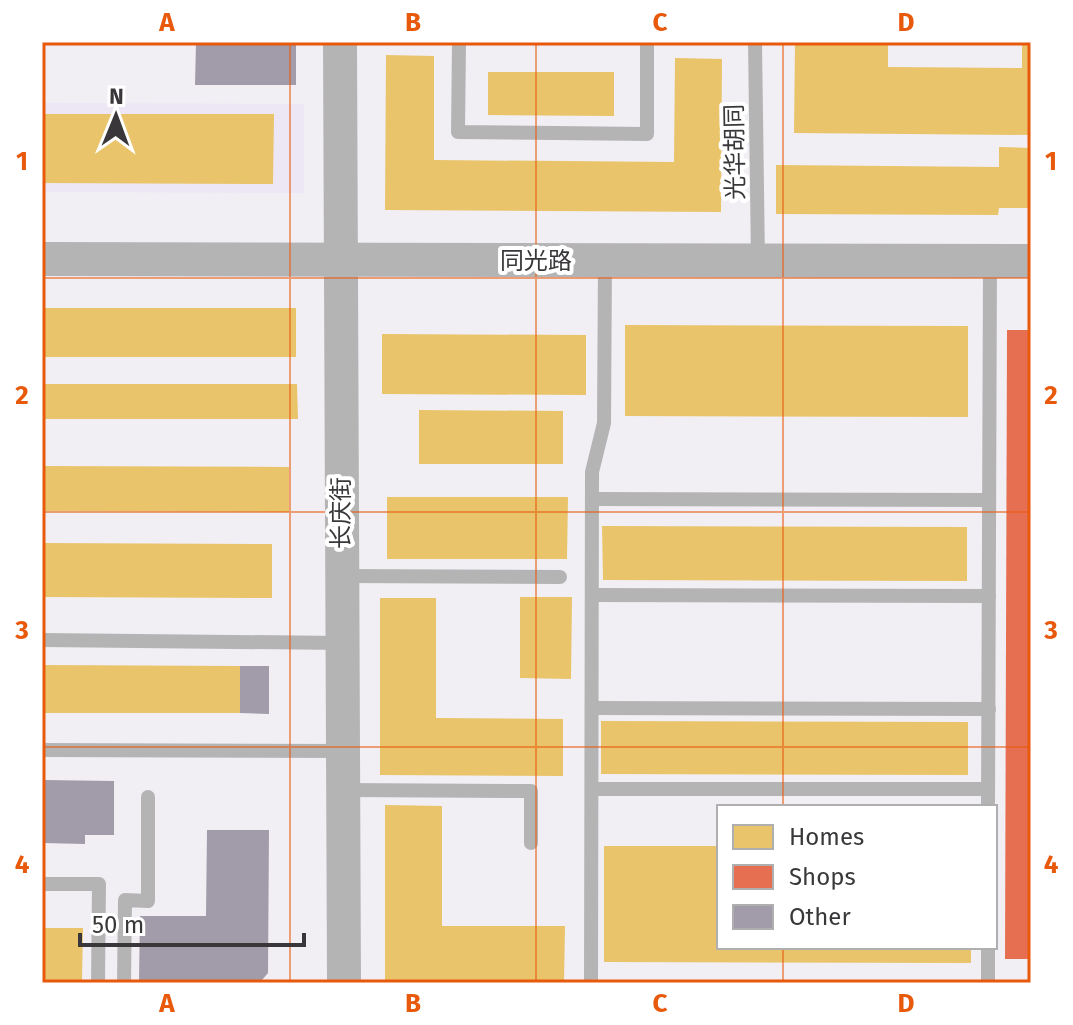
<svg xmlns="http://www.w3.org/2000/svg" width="1073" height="1025" font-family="'Fira Sans','Noto Sans SC',sans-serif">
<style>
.education{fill:#ede7f5}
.homes{fill:#e9c46a}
.shops{fill:#e76f51}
.building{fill:#a29ba9}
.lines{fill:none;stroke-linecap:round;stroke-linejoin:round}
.service{stroke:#b5b4b5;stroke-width:14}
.tertiary{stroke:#b5b4b5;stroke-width:34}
.grid{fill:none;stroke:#e8590c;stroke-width:2;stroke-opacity:0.55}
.labels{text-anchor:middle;stroke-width:8;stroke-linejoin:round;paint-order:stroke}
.street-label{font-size:24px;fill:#39373a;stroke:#fff}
.neatline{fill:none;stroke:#e8590c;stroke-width:3}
.grid-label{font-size:26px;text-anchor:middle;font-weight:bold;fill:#e8590c}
</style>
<rect width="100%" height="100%" fill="#f1eff4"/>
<!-- education -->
<polygon class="education" points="42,103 304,104 304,193 42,192"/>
<!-- homes -->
<g class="homes">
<polygon points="795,42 888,42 888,67 1022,68 1022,42 1031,42 1031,135 794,133"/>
<polygon points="386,55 434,56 434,160 674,162 675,58 722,59 721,212 385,210"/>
<polygon points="488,72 614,72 614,116 488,115"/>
<polygon points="42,114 274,114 273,184 42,183"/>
<polygon points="999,147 1031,148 1031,208 999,208 998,215 776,214 776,165 999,167"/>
<rect x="42" y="308" width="254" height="49"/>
<polygon points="625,325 968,326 968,417 625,416"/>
<polygon points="382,334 586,335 586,395 382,394"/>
<polygon points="42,384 297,384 298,419 42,419"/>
<polygon points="419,410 563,411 563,464 419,464"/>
<polygon points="42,466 289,467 289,512 42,511"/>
<polygon points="387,497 568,497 567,559 387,559"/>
<polygon points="602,526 967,527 967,581 603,580"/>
<polygon points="42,543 272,544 272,598 42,597"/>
<polygon points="520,597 572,597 571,679 520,678"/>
<polygon points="380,598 436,598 436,718 563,719 563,776 380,775"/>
<polygon points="42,665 240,666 240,713 42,713"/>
<polygon points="601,721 968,722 968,775 601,774"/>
<polygon points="385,805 442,806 442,926 565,926 564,983 385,983"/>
<polygon points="604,846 719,846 719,947 971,947 971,963 604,962"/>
<polygon points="42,928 83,928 82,981 42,981"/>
</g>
<!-- shops -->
<polygon class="shops" points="1007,330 1031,330 1031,959 1005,959"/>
<!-- building -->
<g class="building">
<polygon points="196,42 296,42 296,85 195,85"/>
<polygon points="240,666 269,666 269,714 240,713"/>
<polygon points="42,780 114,781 114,835 85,835 85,844 42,843"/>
<polygon points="207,830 269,830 268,973 262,980 139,980 140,916 206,916"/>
</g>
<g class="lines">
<!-- service -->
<g class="service">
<polyline points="459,42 458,132 647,134 647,42"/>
<polyline points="755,42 758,261"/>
<polyline points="592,499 989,500"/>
<polyline points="342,576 560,577"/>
<polyline points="592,595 989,596"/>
<polyline points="42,640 342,643"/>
<polyline points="592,708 989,709"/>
<polyline points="42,750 343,751"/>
<polyline points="592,789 988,789"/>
<polyline points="344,790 531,791 531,843"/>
<polyline points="988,807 990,262"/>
<polyline points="42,884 99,884 98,983"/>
<polyline points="124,983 125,900 148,901 148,797"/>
<polyline points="591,983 592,472 604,423 605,261"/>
<polyline points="988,983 988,947"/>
</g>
<!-- tertiary -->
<g class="tertiary">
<polyline points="340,42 344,983"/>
<polyline points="42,259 1031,261"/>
</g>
</g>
<!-- grid -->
<path class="grid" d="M290 42V983M536 42V983M783 42V807M42 278H1031M42 512H1031M42 747H1031M783 947V983"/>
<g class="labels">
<!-- street labels -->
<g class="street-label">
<text transform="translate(735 152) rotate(-91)" y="8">光华胡同</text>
<text x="536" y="269">同光路</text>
<text transform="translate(341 513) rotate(-90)" y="8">长庆街</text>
</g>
</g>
<!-- border -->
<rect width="1073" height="1025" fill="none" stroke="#ffffff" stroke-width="88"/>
<!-- legend -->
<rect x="717" y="805" width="280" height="144" fill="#ffffff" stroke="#b0afb0" stroke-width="2"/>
<rect x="733" y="825" width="40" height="24" fill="#e9c46a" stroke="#b0afb0" stroke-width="2"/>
<text x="789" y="845" font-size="24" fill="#39373a">Homes</text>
<rect x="733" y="865" width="40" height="24" fill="#e76f51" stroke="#b0afb0" stroke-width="2"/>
<text x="789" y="885" font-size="24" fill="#39373a">Shops</text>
<rect x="733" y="905" width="40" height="24" fill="#a29ba9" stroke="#b0afb0" stroke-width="2"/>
<text x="789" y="925" font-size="24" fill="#39373a">Other</text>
<!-- north arrow -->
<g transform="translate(116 116) rotate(1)" stroke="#ffffff" stroke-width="6" paint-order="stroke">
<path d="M0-6L14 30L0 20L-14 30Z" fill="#39373a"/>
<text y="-12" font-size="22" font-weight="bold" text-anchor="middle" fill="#39373a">N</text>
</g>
<!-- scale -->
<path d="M80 933v12h224v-12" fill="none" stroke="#39373a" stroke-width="4"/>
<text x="92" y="933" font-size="24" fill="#39373a" stroke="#ffffff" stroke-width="6" paint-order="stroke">50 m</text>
<rect x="44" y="44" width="985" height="937" class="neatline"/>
<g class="grid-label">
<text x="167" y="31">A</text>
<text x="413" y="31">B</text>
<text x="660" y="31">C</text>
<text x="906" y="31">D</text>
<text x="22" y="170">1</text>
<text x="1051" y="170">1</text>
<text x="22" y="404">2</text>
<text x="1051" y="404">2</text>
<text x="22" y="639">3</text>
<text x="1051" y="639">3</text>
<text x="22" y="873">4</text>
<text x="1051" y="873">4</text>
<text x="167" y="1012">A</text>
<text x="413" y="1012">B</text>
<text x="660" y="1012">C</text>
<text x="906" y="1012">D</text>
</g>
</svg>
